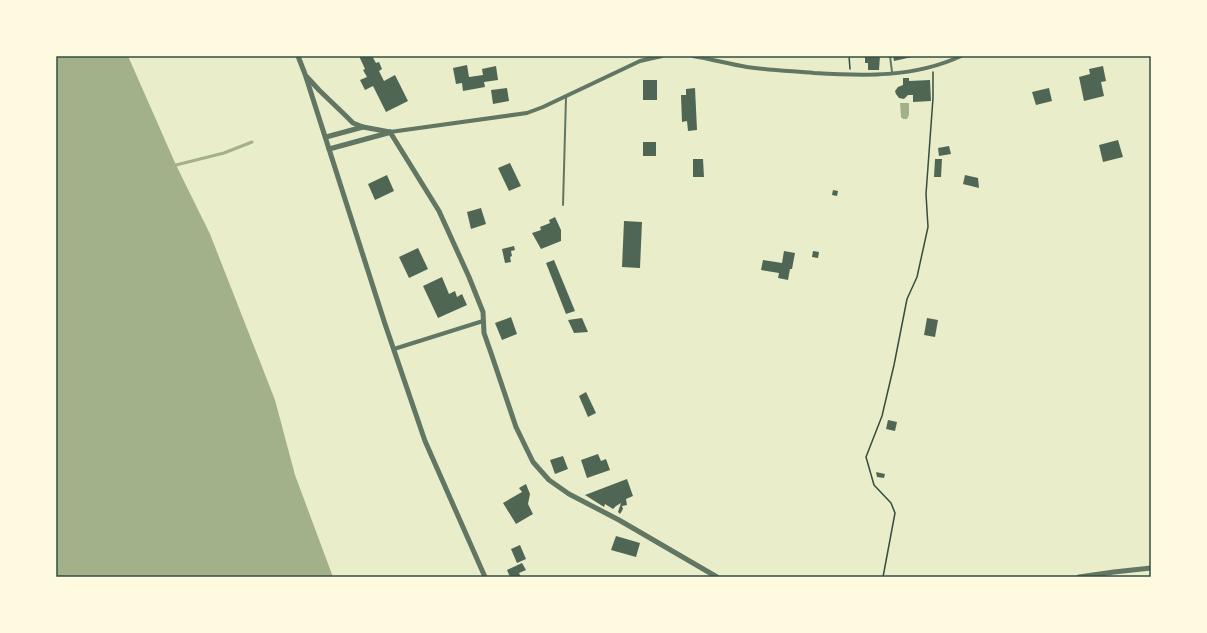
<svg xmlns="http://www.w3.org/2000/svg" width="1207" height="633" font-family="Lato,sans-serif">
<style>
.water{fill:#a3b18a}
.lines{fill:none;stroke-linecap:round;stroke-linejoin:round}
.stream{stroke:#a3b18a;stroke-width:3}
.building{fill:#4f6655}
.path{stroke:#344e41;stroke-width:1.5}
.service{stroke:#617663;stroke-width:2}
.minor{stroke:#617663;stroke-width:4}
.tertiary{stroke:#617663;stroke-width:5}
.neatline{fill:none;stroke:#344e41;stroke-width:1.5}
</style>
<rect width="100%" height="100%" fill="#e9edc9"/>
<!-- water -->
<g class="water">
<polygon points="56,56 128,56 176,165 210,234 275,400 295,475 333,577 56,577"/>
<polygon points="900,103 909,103 909,115 907,119 903,119 901,117"/>
</g>
<g class="lines">
<!-- stream -->
<polyline class="stream" points="176,165 224,153 252,142"/>
</g>
<!-- building -->
<g class="building">
<polygon points="359,56 372,56 376,63 379,62 382,69 379,71 384,81 395,75 408,101 386,112 373,86 365,90 360,80 367,77 363,70 365,69"/>
<polygon points="865,56 880,56 879,70 868,70 868,63 865,63"/>
<polygon points="893,56 911,56 912,57 894,61"/>
<polygon points="467,65 469,77 483,75 482,69 496,66 498,80 484,82 485,87 463,91 462,83 456,84 453,68"/>
<polygon points="1103,66 1106,81 1101,82 1104,96 1084,101 1079,77 1090,74 1089,69"/>
<polygon points="903,78 909,78 909,81 930,80 931,101 913,102 913,95 908,95 904,99 899,98 896,94 895,91 898,87 903,85"/>
<rect x="643" y="80" width="14" height="20"/>
<polygon points="507,88 509,101 493,104 491,90"/>
<polygon points="695,88 697,130 688,131 687,121 682,122 681,95 686,95 686,89"/>
<polygon points="1049,88 1052,101 1036,105 1032,92"/>
<polygon points="1118,140 1123,157 1103,162 1099,145"/>
<rect x="643" y="142" width="13" height="14"/>
<polygon points="949,146 951,154 939,156 938,148"/>
<polygon points="693,159 703,159 704,177 693,177"/>
<polygon points="935,159 942,159 941,177 934,177"/>
<polygon points="510,163 521,186 509,191 498,168"/>
<polygon points="387,175 394,191 375,200 368,184"/>
<polygon points="965,175 978,178 979,188 963,184"/>
<polygon points="833,190 838,191 837,196 832,195"/>
<polygon points="481,208 486,224 471,229 467,212"/>
<polygon points="555,217 561,230 561,241 541,249 532,233 541,230 540,227 550,223 549,220"/>
<polygon points="624,221 642,222 640,268 622,267"/>
<polygon points="514,246 515,250 511,251 512,256 510,257 511,262 505,263 502,249"/>
<polygon points="418,248 428,269 409,278 399,257"/>
<polygon points="784,251 795,253 792,269 790,269 788,280 778,278 779,273 761,270 763,260 782,263"/>
<polygon points="813,251 819,252 818,258 812,257"/>
<polygon points="554,260 575,311 566,314 546,263"/>
<polygon points="442,277 449,294 455,291 457,297 462,294 467,305 438,318 423,286"/>
<polygon points="511,317 517,334 502,340 495,323"/>
<polygon points="582,318 588,332 574,333 568,320"/>
<polygon points="927,318 938,320 935,337 924,335"/>
<polygon points="586,392 596,413 588,417 579,396"/>
<polygon points="888,420 897,422 895,431 886,429"/>
<polygon points="598,454 601,461 606,459 610,470 587,478 581,460"/>
<polygon points="563,456 568,469 555,474 550,460"/>
<polygon points="876,472 885,474 884,478 877,477"/>
<polygon points="627,479 633,496 626,499 627,505 622,506 623,509 620,514 618,512 621,503 616,506 613,509 605,504 604,507 585,495"/>
<polygon points="526,484 530,494 528,504 533,514 516,524 503,503 522,492 519,488"/>
<polygon points="616,536 640,543 636,557 611,550"/>
<polygon points="520,545 526,559 517,563 511,549"/>
<polygon points="522,563 526,570 519,573 521,577 510,577 507,570"/>
</g>
<g class="lines">
<!-- path -->
<g class="path">
<polyline points="849,56 850,69"/>
<polyline points="883,577 895,513 891,503 874,485 866,457 882,416 894,365 907,299 917,277 928,227 926,194 933,98 933,72"/>
</g>
<!-- service -->
<g class="service">
<polyline points="890,56 892,72"/>
<polyline points="563,205 566,97"/>
</g>
<!-- minor -->
<g class="minor">
<path d="M693 56C711 59 729 64 747 67 769 70 791 71 814 73 863 76 914 78 961 56"/>
<polyline points="390,132 527,113 543,107 640,61 662,56"/>
<polyline points="394,349 483,321"/>
</g>
<!-- tertiary -->
<g class="tertiary">
<polyline points="298,56 305,74 385,324 425,441 485,577"/>
<polyline points="307,77 319,90 346,116 353,123 363,127 390,132"/>
<polyline points="390,132 439,211 469,277 483,312 484,333 491,353 516,427 533,462 549,480 569,494 619,520 717,577"/>
<polyline points="326,137 363,127"/>
<polyline points="329,149 388,133"/>
<polyline points="1079,577 1114,572 1151,568"/>
</g>
</g>
<!-- border -->
<rect width="1207" height="633" fill="none" stroke="#fefae0" stroke-width="114"/>
<rect x="57" y="57" width="1093" height="519" class="neatline"/>
</svg>
